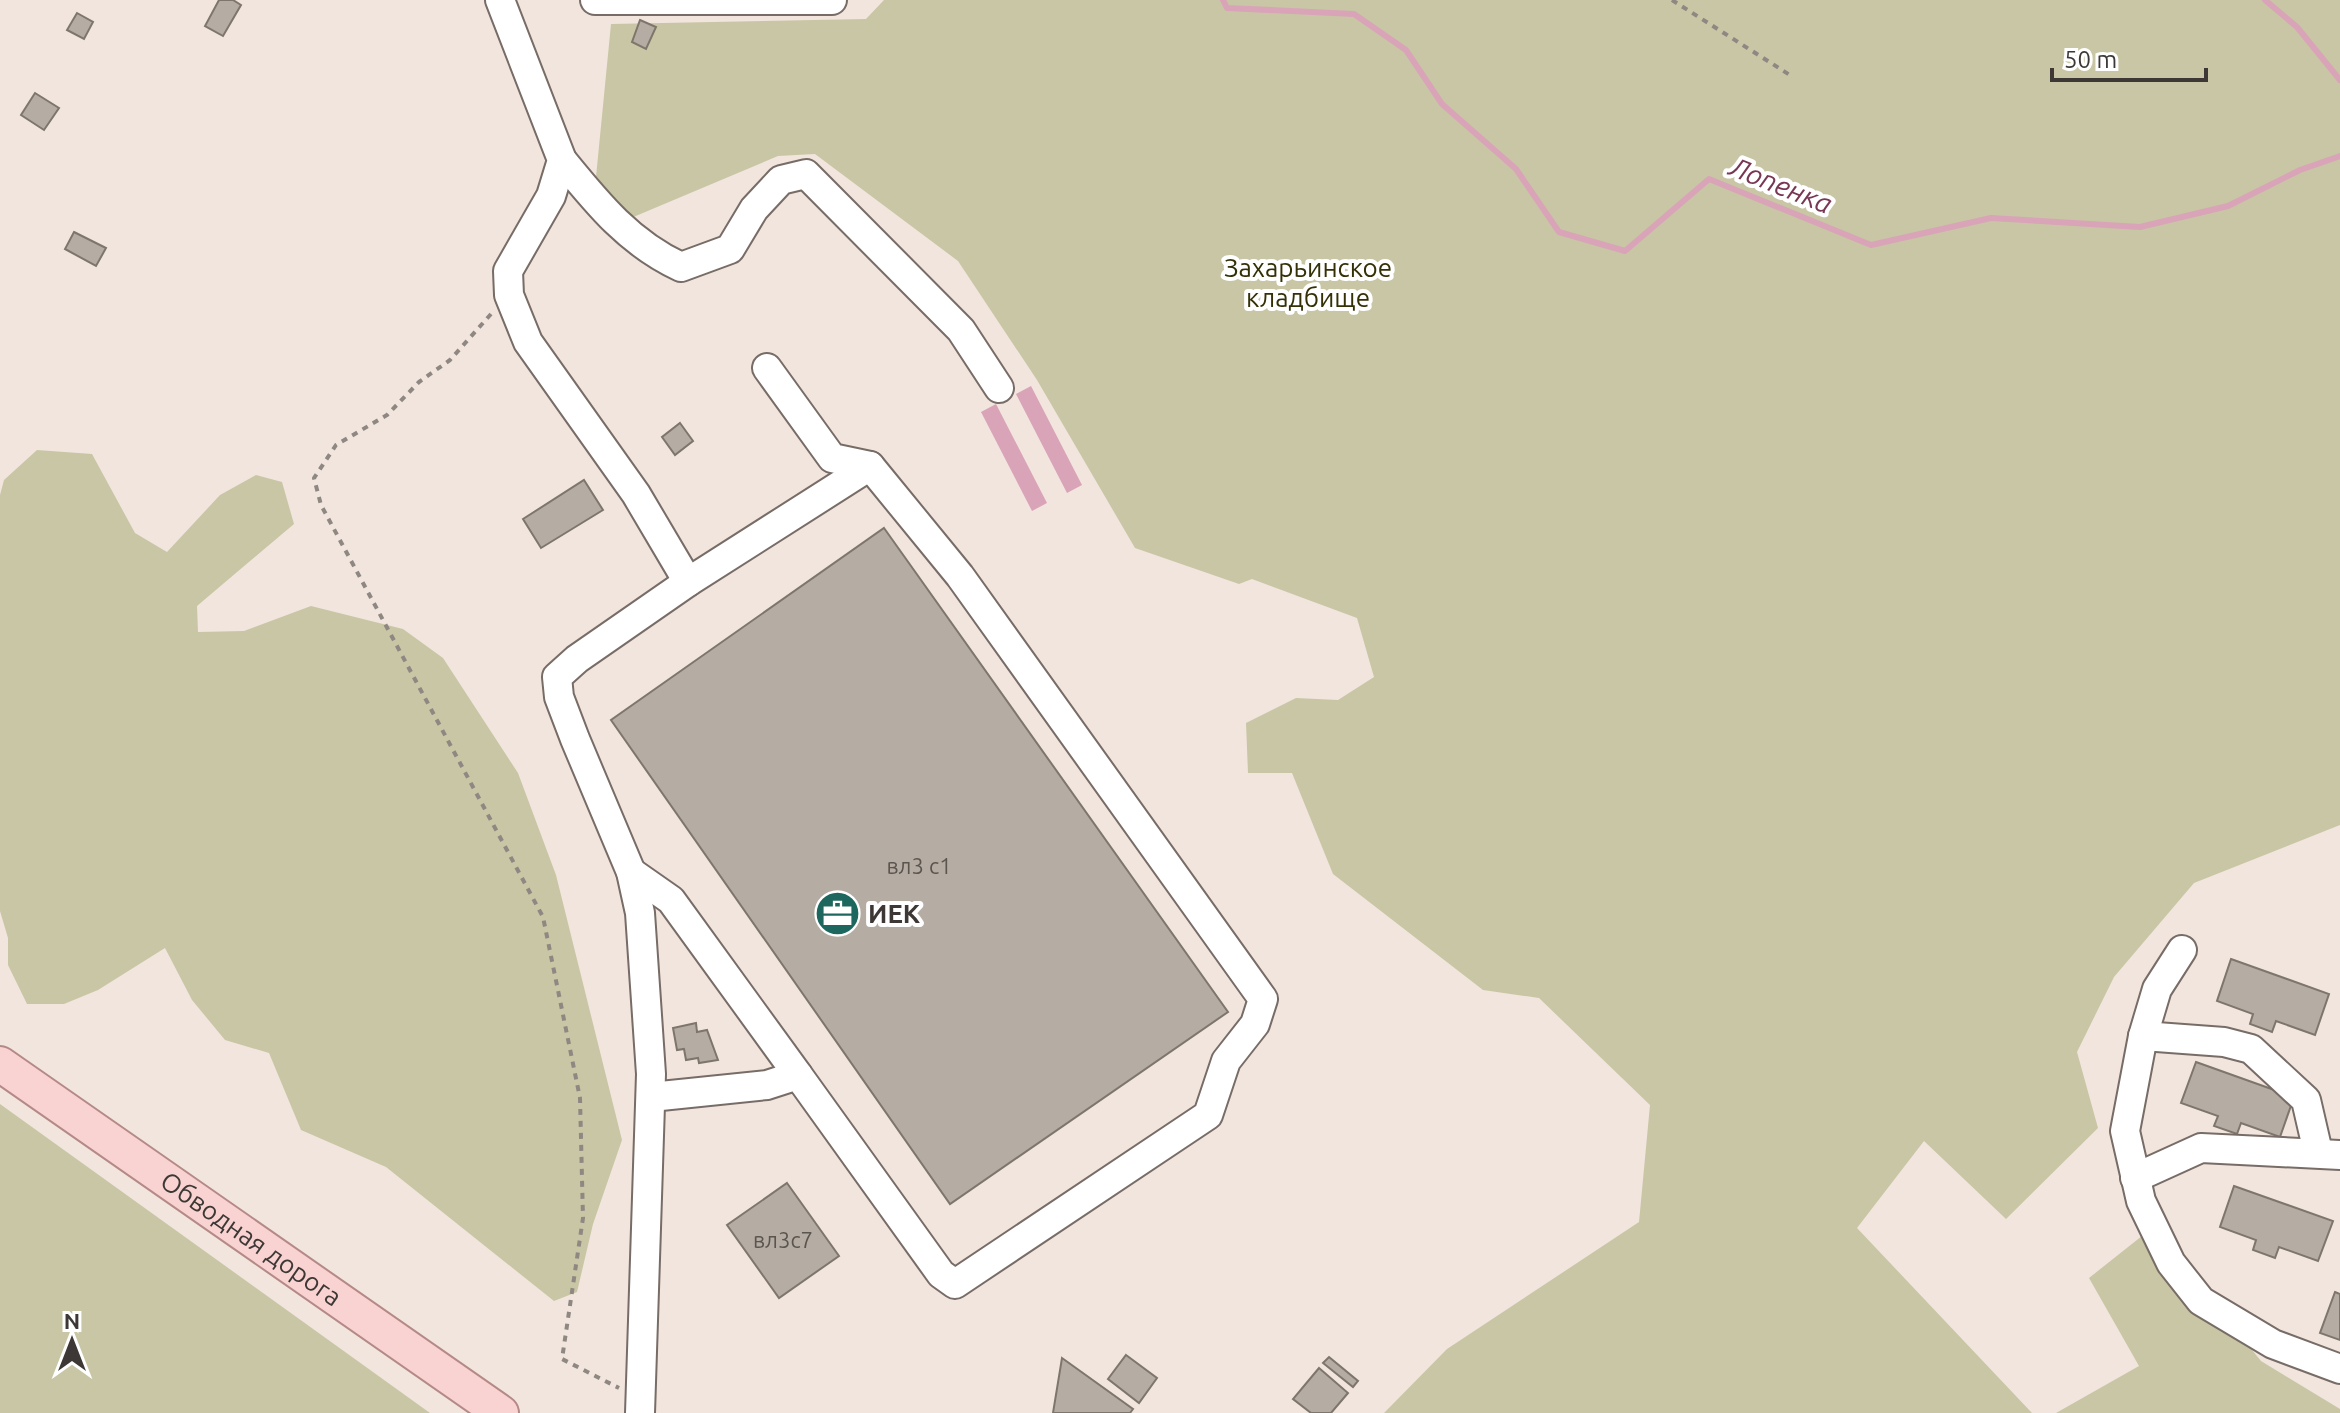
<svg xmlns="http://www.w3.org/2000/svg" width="2340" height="1413" font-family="Ubuntu,sans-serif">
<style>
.green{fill:#c9c6a5}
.water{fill:#d9a4b8}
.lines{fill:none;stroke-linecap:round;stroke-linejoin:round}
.stream{stroke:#d9a4b8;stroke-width:6}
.building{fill:#b5ada3;stroke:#7e766c;stroke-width:2}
.minor-casing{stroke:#776c66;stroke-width:32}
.major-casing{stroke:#b48986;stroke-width:38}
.path{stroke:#8f8782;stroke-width:4;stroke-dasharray:6 6;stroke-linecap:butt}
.minor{stroke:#fff;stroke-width:28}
.major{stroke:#f8d3d1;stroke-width:34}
.labels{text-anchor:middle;stroke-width:8;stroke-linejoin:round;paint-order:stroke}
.number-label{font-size:22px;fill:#5b5550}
.park-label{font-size:26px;fill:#353107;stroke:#fff}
.poi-label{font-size:26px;font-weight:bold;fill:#3d3835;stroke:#fff;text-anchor:start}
.street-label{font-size:26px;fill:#3d3835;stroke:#fff}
.water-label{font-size:28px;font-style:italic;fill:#783753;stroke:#fff}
</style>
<rect width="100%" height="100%" fill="#f2e5de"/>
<!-- green -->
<g class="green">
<polygon points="884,0 2340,0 2340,825 2194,883 2114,977 2077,1052 2098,1128 2006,1219 1924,1141 1857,1228 2032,1413 1384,1413 1447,1349 1639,1222 1650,1105 1539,998 1483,990 1333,874 1292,773 1248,773 1246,723 1296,698 1338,700 1374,677 1357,618 1252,579 1239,584 1135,548 1037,380 958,261 815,154 778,156 631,218 596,177 611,24 866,19"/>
<polygon points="37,450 92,454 135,533 167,552 220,495 256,475 282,482 294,524 197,606 198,632 244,631 311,606 403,629 443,658 518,773 556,875 622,1140 593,1224 577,1292 554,1301 386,1167 301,1130 269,1053 225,1040 192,1000 165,948 98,990 64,1004 27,1004 8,965 8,938 0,911 0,495 4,480"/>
<polygon points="0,1104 430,1413 0,1413"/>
<polygon points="2152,1228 2261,1361 2340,1409 2340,1413 2056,1413 2139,1366 2089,1278"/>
</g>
<!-- water -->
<g class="water">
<polygon points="1031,386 1082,485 1067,493 1016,394"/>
<polygon points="996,404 1047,503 1032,511 981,412"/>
</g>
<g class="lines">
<!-- stream -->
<g class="stream">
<polyline points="1223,0 1227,8 1354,14 1406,50 1442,104 1516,169 1559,232 1625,251 1709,179 1871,245 1991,218 2140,227 2228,206 2300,170 2340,156"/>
<polyline points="2265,0 2297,27 2340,80"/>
</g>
</g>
<!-- building -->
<g class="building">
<polygon points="219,0 233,0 241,5 223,36 205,26"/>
<polygon points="77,13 93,22 84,39 67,30"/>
<polygon points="640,20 656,27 646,49 632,42"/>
<polygon points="35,93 59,108 44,130 21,115"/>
<polygon points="74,232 106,248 96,266 65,249"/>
<polygon points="680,423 693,441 675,455 662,437"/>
<polygon points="584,480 603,510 541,548 523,519"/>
<polygon points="884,528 1228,1012 950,1204 611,720"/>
<polygon points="2231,959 2329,994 2315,1035 2276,1021 2272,1032 2250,1024 2253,1014 2217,1001"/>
<polygon points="696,1023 697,1032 707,1030 718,1060 699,1063 698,1058 686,1060 684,1049 677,1050 673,1028"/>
<polygon points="2196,1062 2294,1097 2280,1137 2241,1123 2237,1134 2214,1126 2218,1116 2181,1103"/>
<polygon points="787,1183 839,1256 779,1298 727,1225"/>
<polygon points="2234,1186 2333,1221 2318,1261 2279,1247 2275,1258 2253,1250 2256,1240 2220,1227"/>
<polygon points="2335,1292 2340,1294 2340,1340 2320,1333"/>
<polygon points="1126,1355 1157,1378 1139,1403 1108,1379"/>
<polygon points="1329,1357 1358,1381 1353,1387 1323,1363"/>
<polygon points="1062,1358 1133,1409 1130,1413 1053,1413"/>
<polygon points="1319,1368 1348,1393 1331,1413 1311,1413 1293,1399"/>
</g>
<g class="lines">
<defs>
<g id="minor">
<polyline points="500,0 562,160 551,196 508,271 509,295 528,342 636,494 688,582"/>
<polyline points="595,0 832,0"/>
<path d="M562 160C597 203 629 243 681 267L730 249 754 209 781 180 806 174 961 330 999 388"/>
<polyline points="631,872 671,900 798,1075"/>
<polyline points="2182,950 2157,989 2143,1036 2125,1131 2141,1201 2171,1263 2201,1301 2273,1344 2340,1369"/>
<polyline points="2143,1036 2224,1042 2251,1049 2306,1100 2318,1152"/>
<polyline points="651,1097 767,1085 798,1075 941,1274 955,1284 1208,1115 1226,1061 1255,1024 1263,999 960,576 870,466 832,458 767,368"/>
<polyline points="2135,1178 2201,1148 2340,1155"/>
<polyline points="640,1413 651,1074 640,913 631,872 575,739 559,697 557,677 577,659 688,582 870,466"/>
</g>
<g id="major">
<path id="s1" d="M0 1064 501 1413"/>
</g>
</defs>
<!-- minor casing -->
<use href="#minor" class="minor-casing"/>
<!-- major casing -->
<use href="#major" class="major-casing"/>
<!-- path -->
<g class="path">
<polyline points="1672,0 1793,77"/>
<polyline points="491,314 450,360 419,382 387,415 336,445 314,478 321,505 543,917 580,1098 583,1218 562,1359 619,1388"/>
</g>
<!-- minor -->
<use href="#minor" class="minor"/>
<!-- major -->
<use href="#major" class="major"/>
</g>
<!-- icons -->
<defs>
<symbol id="office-disc" viewBox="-11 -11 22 22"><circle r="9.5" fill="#1d675f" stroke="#fff"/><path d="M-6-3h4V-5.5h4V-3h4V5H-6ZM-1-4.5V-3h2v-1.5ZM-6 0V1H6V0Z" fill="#fff"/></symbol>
</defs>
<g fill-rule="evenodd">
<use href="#office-disc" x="812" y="888" width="51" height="51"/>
</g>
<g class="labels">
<!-- number labels -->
<g class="number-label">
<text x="919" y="874">вл3 с1</text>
<text x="783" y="1248">вл3с7</text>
</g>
<!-- park labels -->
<g class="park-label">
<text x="1308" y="277">Захарьинское<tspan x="1308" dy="30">кладбище</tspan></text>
</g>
<!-- poi labels -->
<g class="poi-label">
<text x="868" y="923">ИЕК</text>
</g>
<!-- street labels -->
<g class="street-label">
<text dy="9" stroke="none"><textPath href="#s1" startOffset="306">Обводная дорога</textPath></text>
</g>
<!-- water labels -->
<g class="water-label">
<text transform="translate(1781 185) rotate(22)" y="10">Лопенка</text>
</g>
</g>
<!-- north arrow -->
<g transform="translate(72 1341)" stroke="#ffffff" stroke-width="6" paint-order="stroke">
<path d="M0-6L14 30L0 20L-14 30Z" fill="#3d3835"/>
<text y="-12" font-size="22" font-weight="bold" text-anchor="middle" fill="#3d3835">N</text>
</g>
<!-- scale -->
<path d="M2052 68v12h154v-12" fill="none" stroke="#3d3835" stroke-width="4"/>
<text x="2064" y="68" font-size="24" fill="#3d3835" stroke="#ffffff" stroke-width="6" paint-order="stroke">50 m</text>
</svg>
